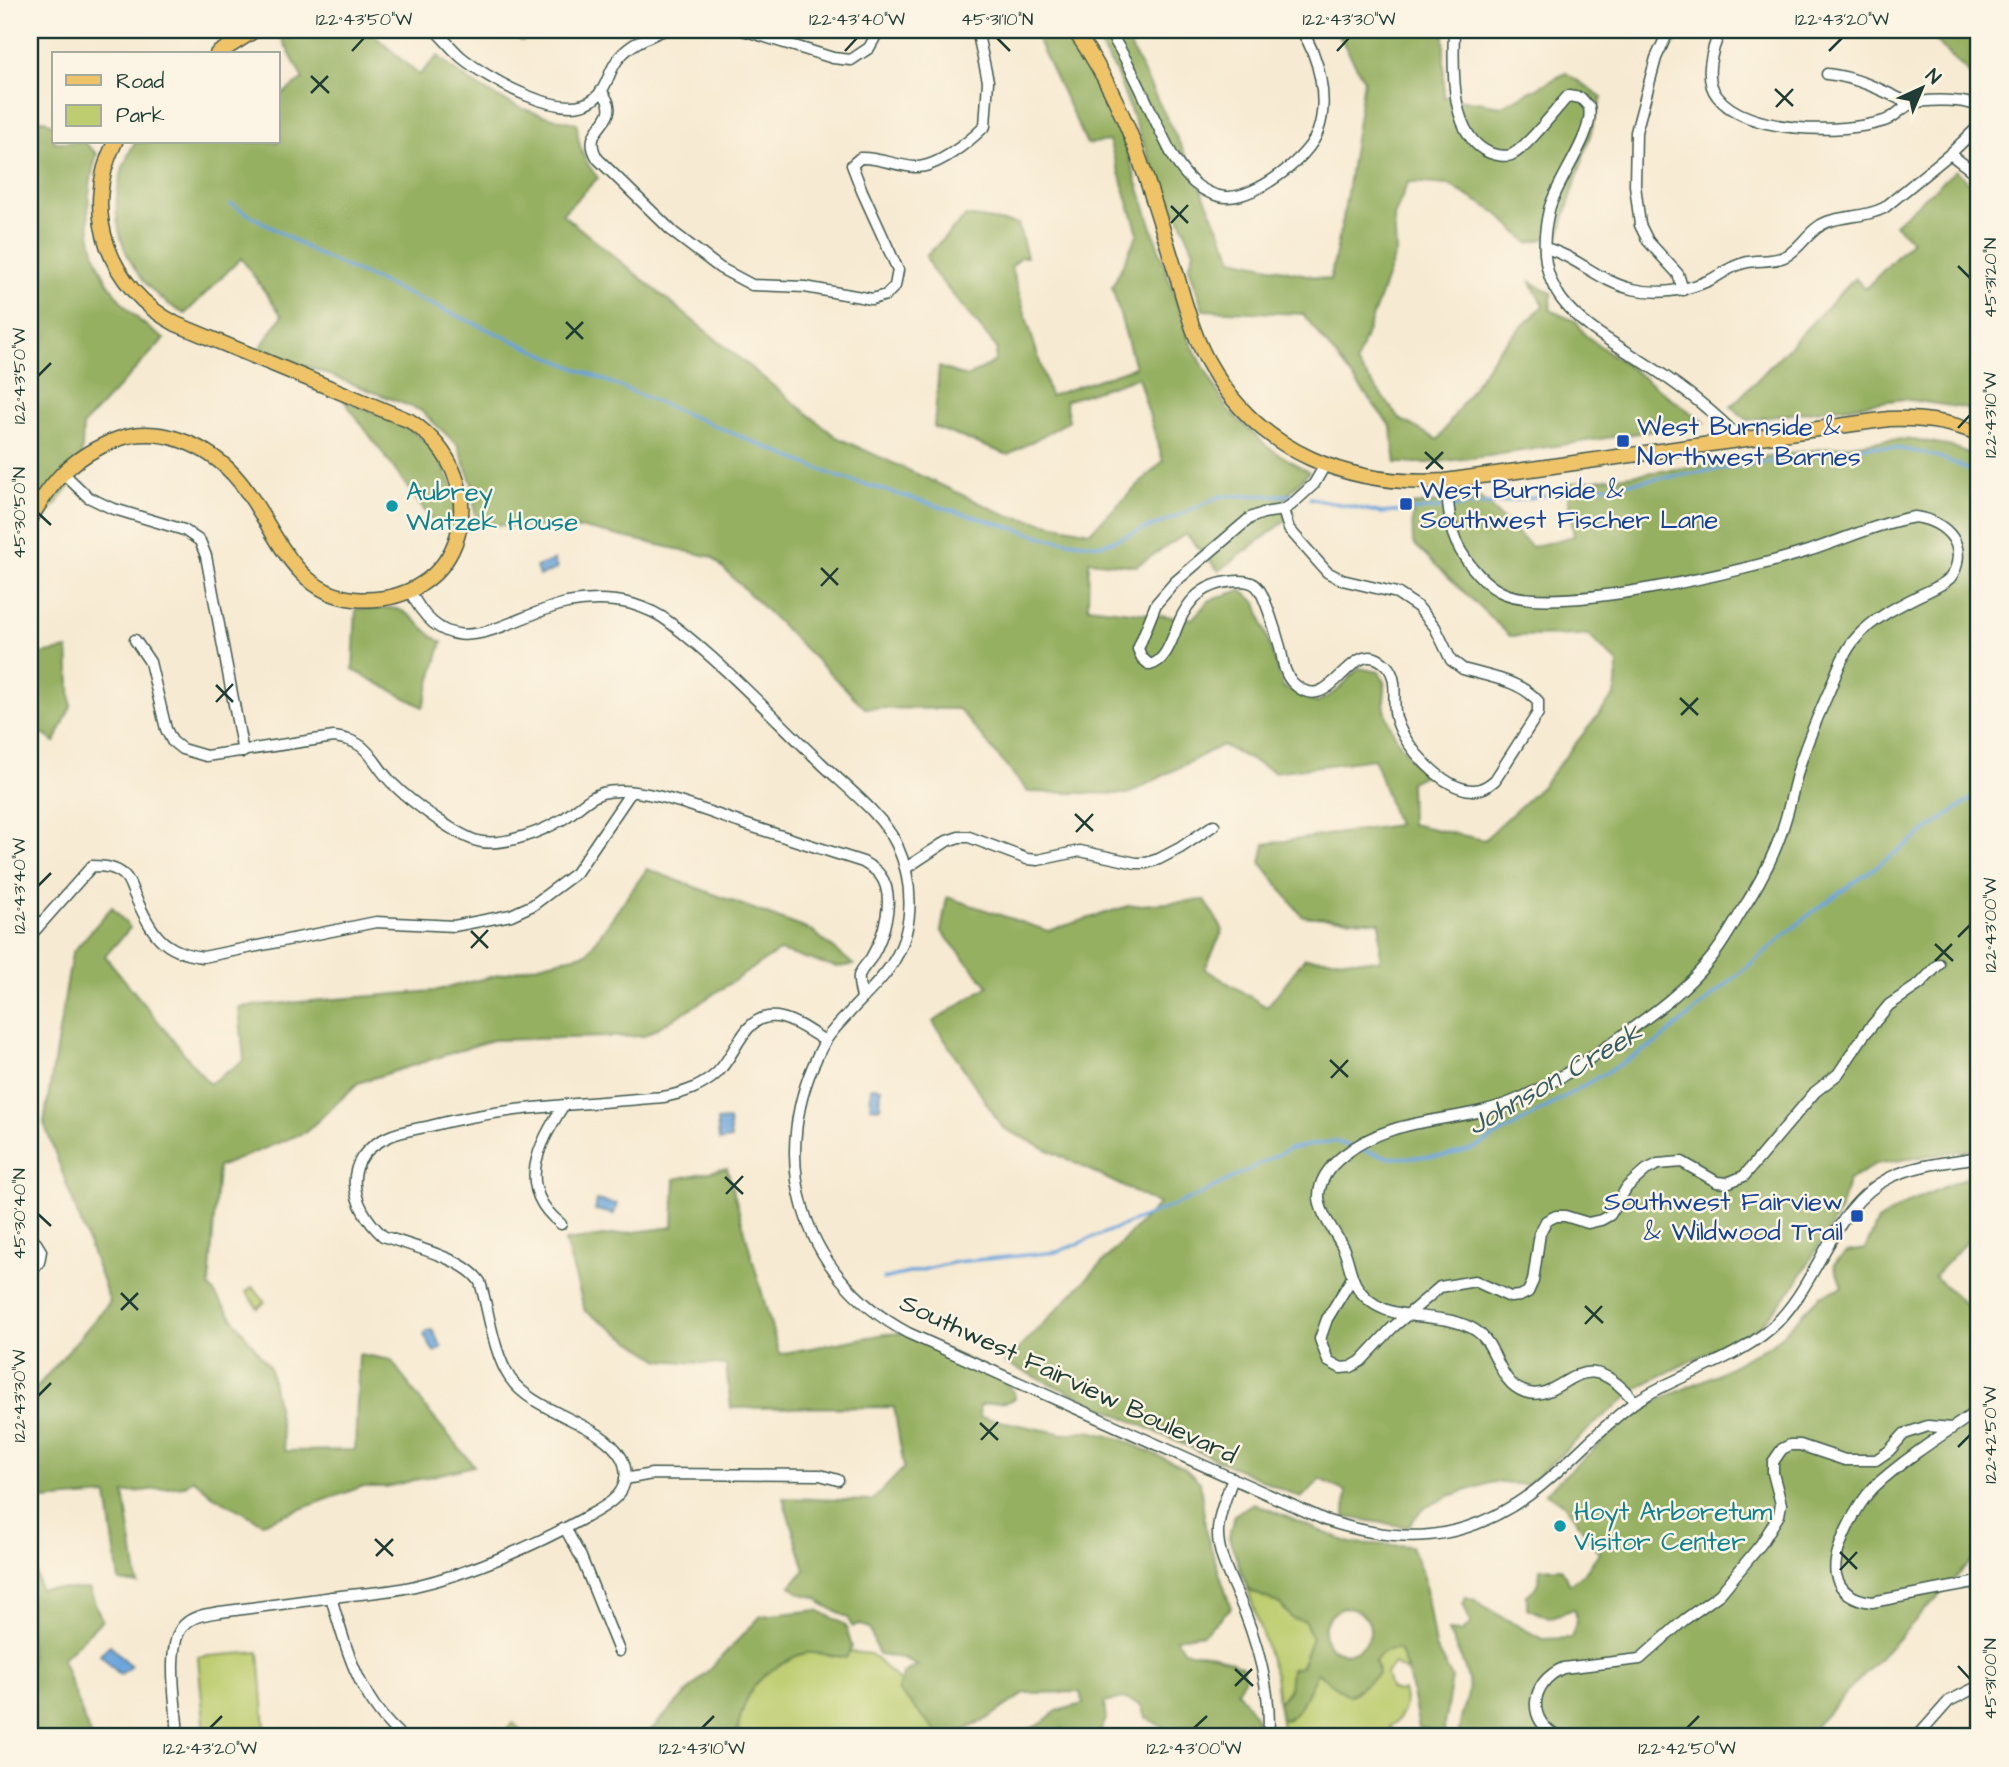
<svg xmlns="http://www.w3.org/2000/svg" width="2009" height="1767" font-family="'Architects Daughter',sans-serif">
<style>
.green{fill:#bdcd6f;stroke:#6e8552;stroke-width:2}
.forest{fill:#96b062;stroke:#5a764b;stroke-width:2;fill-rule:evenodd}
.water{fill:#6aa4da;stroke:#447087;stroke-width:2}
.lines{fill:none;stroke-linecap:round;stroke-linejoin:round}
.stream{stroke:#6aa4da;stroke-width:3.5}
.minor-casing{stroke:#3f574c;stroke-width:13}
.major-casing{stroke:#3f574c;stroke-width:17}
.minor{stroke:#fff;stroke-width:10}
.major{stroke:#efc469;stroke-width:14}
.ticks{fill:none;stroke:#1f3d34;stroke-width:2.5}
.transit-dot{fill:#1a4fb4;stroke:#fcf5e5;stroke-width:2.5}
.culture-dot{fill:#0f9aa8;stroke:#fcf5e5;stroke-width:2.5}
.labels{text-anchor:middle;stroke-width:5;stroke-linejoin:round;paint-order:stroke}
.transit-label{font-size:26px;fill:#164399;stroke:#fcf5e5;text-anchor:start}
.culture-label{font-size:26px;fill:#0d838f;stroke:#fcf5e5;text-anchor:start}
.street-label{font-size:26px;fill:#1f3d34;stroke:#fcf5e5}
.water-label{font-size:28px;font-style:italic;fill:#365c66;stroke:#fcf5e5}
.neatline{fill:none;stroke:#1f3d34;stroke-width:2.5}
.ticks-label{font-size:18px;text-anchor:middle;fill:#1f3d34}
</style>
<rect width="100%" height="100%" fill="#fcf5e5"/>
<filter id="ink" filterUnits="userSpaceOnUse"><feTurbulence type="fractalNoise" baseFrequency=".0143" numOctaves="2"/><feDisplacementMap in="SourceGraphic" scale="14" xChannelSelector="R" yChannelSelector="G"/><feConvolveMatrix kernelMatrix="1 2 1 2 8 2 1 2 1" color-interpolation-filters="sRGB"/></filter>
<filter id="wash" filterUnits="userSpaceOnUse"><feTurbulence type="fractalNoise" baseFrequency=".00686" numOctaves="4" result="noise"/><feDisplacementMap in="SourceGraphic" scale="28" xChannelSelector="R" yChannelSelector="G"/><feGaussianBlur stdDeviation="1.57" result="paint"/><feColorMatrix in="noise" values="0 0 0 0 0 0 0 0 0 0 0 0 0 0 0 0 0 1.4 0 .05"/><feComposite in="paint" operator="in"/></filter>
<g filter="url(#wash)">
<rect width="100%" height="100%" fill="#f7ead2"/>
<!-- green -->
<g class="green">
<polygon points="253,1287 265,1302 258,1308 246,1292"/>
<path d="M1248 1590 1280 1604 1293 1619 1305 1621 1312 1638C1303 1662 1294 1684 1278 1703L1275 1675Z"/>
<polygon points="797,1647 871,1654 943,1723 947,1737 722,1737 736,1693"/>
<path d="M1386 1649H1399L1408 1672 1394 1664 1386 1673 1390 1689 1398 1692 1403 1690C1408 1706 1403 1716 1390 1727L1395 1737H1406H1282L1281 1720 1289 1719 1317 1673 1349 1696C1373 1685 1368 1663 1386 1649Z"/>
<polygon points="259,1652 265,1728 205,1734 198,1657"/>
<polygon points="513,1723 528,1737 500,1737"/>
</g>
<!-- forest -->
<g class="forest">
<path d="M283 30H368L419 75 438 56C478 92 524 114 577 123 577 145 584 162 598 178L562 214 836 437 1006 515 1090 532 1163 461 1138 377 1065 401 1069 421 1008 455 934 427 939 367 967 377 995 361 997 348 932 270 926 256 966 216 1018 224 1027 257H1021L1011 267 1050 396 1135 367 1112 287 1138 233 1109 141 1087 144 1033 30H1065L1074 41 1121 134 1189 340 1227 409 1269 448 1309 472 1285 497 1295 514 1219 571 1186 534 1136 566 1089 561 1088 607 1192 619 1210 600 1241 590 1256 602 1283 687 1317 703 1338 690 1359 668 1379 672C1391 692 1381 691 1385 709 1391 736 1407 754 1424 775L1410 782 1411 824 1484 840 1541 787 1615 694 1618 663 1588 635 1510 636 1413 543 1412 505 1480 498 1532 547 1574 536 1566 484 1887 440C1920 438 1949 443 1979 458V1148L1876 1164 1848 1181 1840 1211 1793 1288 1759 1327 1644 1384 1600 1419 1527 1485 1493 1482 1449 1496 1422 1509 1408 1527 1345 1517 1346 1492 1321 1479 1301 1498 1005 1363 1159 1204 1003 1128 933 1022 988 986 941 931 947 897 1048 931 1128 906 1205 900 1223 930 1205 969 1267 1007 1305 958 1380 961V922L1302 916 1261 863 1265 844 1397 825 1374 759 1274 772 1222 745 1128 794 1028 792 959 709 865 708 712 557 588 529 476 524 472 484 458 445 420 410 260 348 282 316 241 258 185 314C120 280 97 206 135 142H278V97L303 79 279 33Z"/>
<polygon points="507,30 540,30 522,41"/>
<polygon points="1090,30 1119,30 1127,40 1187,158 1233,259 1330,280 1343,219 1364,80 1336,30 1444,30 1444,97 1502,106 1566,73 1602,97 1559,235 1528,243 1497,213 1449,185 1408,182 1394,217 1396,252 1356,363 1400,419 1438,440 1498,350 1543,306 1531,282 1552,293 1550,310 1577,322 1585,335 1705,423 1488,456 1428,463 1396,463 1391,427 1303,314 1203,310 1189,267 1194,251 1178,214 1166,203 1115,70"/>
<polygon points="1924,30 1979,30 1979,83"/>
<path d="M45 120 54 126V142H84L97 154C74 231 97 295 164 339L83 425 81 471 37 529 30 531V121Z"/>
<polygon points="1956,170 1979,192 1979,417 1964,408 1903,399 1748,420 1731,407 1855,278 1865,289 1912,241 1895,224"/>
<polygon points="343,399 407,427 436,451 454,489 457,523 433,522"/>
<path d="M390 608C412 609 422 632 442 642L423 707 353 670 356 609Z"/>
<polygon points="68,649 71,706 55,742 30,726 30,656"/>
<polygon points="647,869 812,931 854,965 837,967 779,951 700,1003 644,1036 492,1040 358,1083 306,1132 218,1167 209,1286 270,1368 285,1451 355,1450 359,1354 391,1360 428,1411 474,1466 386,1487 361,1487 262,1523 212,1495 193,1479 184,1486 124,1493 138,1584 119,1581 107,1495 30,1501 30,1395 110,1302 44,1123 72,953 112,907 130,928 105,956 209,1084 244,1060 239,1007 434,991 587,953"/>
<path d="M727 1168 779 1354 885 1334 908 1333 996 1372 1014 1392 1015 1399C1002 1405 992 1401 979 1406L980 1417 1064 1434 1089 1431 1121 1439 1183 1467 1200 1482 1206 1533 1231 1608 1203 1634 1176 1638 1184 1651 1215 1655 1242 1666 1245 1677 1237 1691 1256 1717V1737H1180L1145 1717 1141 1705 1123 1698 1104 1703 1106 1719 1098 1737H1064L1062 1729 1049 1737H1007L1037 1726 1057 1711 1083 1704 1080 1692 1025 1693 987 1719 955 1735H939L898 1690 903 1673 918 1665 903 1658 879 1655 869 1628 858 1624 852 1627 848 1618 821 1603 818 1598 799 1593 790 1586 805 1570 783 1498 872 1501 904 1468 894 1407 731 1408 726 1365 660 1360 585 1311 565 1241 673 1227 675 1179Z"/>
<path d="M1979 1172V1228L1934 1276 1979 1317V1553L1805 1737H1459C1458 1721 1465 1709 1468 1694 1472 1674 1456 1649 1448 1631L1461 1632 1471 1623 1463 1603 1466 1597 1476 1600 1484 1607 1542 1639 1571 1638 1577 1621 1574 1609 1549 1618 1527 1608V1595C1538 1588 1539 1581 1540 1569L1561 1568 1569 1584 1584 1573 1599 1553 1565 1505 1545 1493 1613 1432 1655 1402 1717 1374 1774 1343 1820 1296 1842 1287 1834 1264 1847 1252 1865 1249 1878 1221 1909 1202Z"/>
<path d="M1253 1503 1350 1543 1411 1546 1424 1577 1435 1647 1452 1678 1444 1725 1445 1737H1429L1428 1729 1419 1728 1408 1672 1399 1649C1385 1649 1382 1651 1374 1662L1377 1665 1378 1674 1349 1696 1317 1673C1307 1690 1302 1717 1281 1720L1278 1703 1289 1690 1291 1669 1301 1667 1312 1638 1305 1621 1293 1619 1280 1604 1248 1590 1229 1538 1234 1515ZM1343 1608C1376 1608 1381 1647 1346 1654L1329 1647C1319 1629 1325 1616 1343 1608Z"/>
<polygon points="30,1551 40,1589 89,1589 102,1620 62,1659 91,1737 30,1737"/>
<path d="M818 1610 845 1625 852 1647 846 1658C834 1656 819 1652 807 1653 795 1654 767 1672 759 1681 747 1693 737 1720 738 1737H644L761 1616Z"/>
</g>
<!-- water -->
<g class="water">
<polygon points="554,560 557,569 539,576 536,567"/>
<polygon points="871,1087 881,1088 880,1108 870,1107"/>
<polygon points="729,1120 731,1139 719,1141 717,1121"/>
<polygon points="597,1200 617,1204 614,1214 595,1210"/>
<polygon points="432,1330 442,1347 434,1352 424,1335 427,1331"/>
<polygon points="110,1645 131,1666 120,1675 100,1654"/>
</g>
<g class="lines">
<!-- stream -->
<g class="stream">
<polyline points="231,204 317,254 575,368 836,476 1050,539 1101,545 1164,522 1221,496 1294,495"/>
<polyline points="1310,498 1382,513 1441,508"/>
<path d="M1453 507 1497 503 1873 446C1909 449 1950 455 1979 477"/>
<polyline points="1359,1149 1391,1158 1444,1156 1473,1149 1518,1124 1658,1042 1810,914 1979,793"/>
<polyline points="883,1279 956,1262 1057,1252 1199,1195 1289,1149 1334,1141 1351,1147"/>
</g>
</g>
</g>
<g filter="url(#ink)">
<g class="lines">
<defs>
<g id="minor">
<path d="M435 30C444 39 452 49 461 57 487 78 562 123 594 99 606 90 608 74 616 62 627 45 646 38 664 30"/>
<polyline points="743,30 833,58 851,60 869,48 879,30"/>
<path d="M1108 30C1128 60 1142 92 1157 124 1167 145 1176 167 1194 183 1202 190 1216 197 1227 197 1256 198 1309 158 1318 131 1329 100 1319 56 1301 30"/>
<path d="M1454 30C1453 67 1449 136 1490 153 1495 155 1506 157 1511 155 1526 149 1556 109 1568 96L1581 98 1589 107C1595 134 1556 181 1549 210 1527 303 1589 326 1654 369 1686 390 1714 412 1741 440"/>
<polyline points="1669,30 1656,58 1636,132 1635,185 1640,225 1648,241 1678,274 1683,290"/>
<path d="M1721 30C1712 48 1703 78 1717 96 1745 134 1843 134 1884 121 1894 118 1901 108 1911 104 1926 99 1966 99 1979 107"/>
<path d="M1827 74C1857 77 1884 91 1910 104"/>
<path d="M601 91C629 123 576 125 598 159L674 233 720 268 752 285 805 287 872 299 886 295 895 286 898 270 862 191 852 165 860 158C879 157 896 166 915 167 937 168 970 141 985 126L988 81 977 30"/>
<polyline points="1950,154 1979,176"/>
<path d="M1545 248C1576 256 1600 282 1632 289 1658 295 1686 291 1710 280 1722 274 1731 266 1744 263 1758 259 1773 263 1786 256 1801 248 1810 228 1827 222 1846 215 1864 218 1884 208L1950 154 1979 126"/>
<polyline points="62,472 88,497 111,508 184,530 200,541 206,556 243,752"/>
<path d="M1445 481C1448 498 1449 517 1453 534 1460 555 1480 581 1499 591 1548 619 1751 569 1808 551 1843 540 1878 523 1915 517 1929 519 1943 525 1952 537 1961 549 1959 567 1950 578 1942 586 1928 591 1918 596 1896 607 1873 619 1857 637 1844 651 1837 671 1830 689 1819 714 1808 738 1800 764 1794 783 1791 802 1785 821 1777 850 1764 875 1748 901 1736 919 1726 940 1712 957 1685 992 1648 1017 1612 1043 1580 1066 1548 1087 1511 1102 1455 1124 1393 1115 1344 1155 1331 1165 1319 1179 1319 1197 1320 1216 1337 1233 1344 1250 1349 1262 1350 1274 1356 1285 1382 1329 1437 1307 1475 1330 1499 1345 1496 1382 1525 1392 1564 1405 1580 1335 1635 1402"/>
<path d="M1283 510 1289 529 1327 572 1342 580 1397 593 1418 607 1435 627 1451 660 1463 669C1489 677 1519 680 1538 701V713L1495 780C1488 786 1481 791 1472 790 1443 789 1405 747 1397 721 1390 703 1401 680 1386 665 1350 630 1332 723 1292 682 1283 672 1283 659 1280 647 1277 636 1265 596 1258 588 1254 582 1245 581 1239 581 1166 583 1184 656 1150 665L1142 658 1138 649 1156 604 1175 582 1250 518 1263 513 1283 510 1291 505 1314 484 1325 465"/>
<path d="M410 591C450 673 505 617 567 603 589 599 611 599 632 604 645 608 658 613 669 622 724 664 771 715 821 763 845 786 883 815 897 845 913 880 915 925 895 959 884 979 864 996 849 1013 840 1023 829 1033 823 1045 765 1153 799 1275 908 1333L1325 1520C1401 1545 1462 1543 1529 1495 1567 1467 1597 1430 1635 1402 1678 1374 1730 1363 1770 1329 1821 1284 1830 1206 1891 1177 1918 1164 1950 1162 1979 1157"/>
<path d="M135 640 150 662 166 729 172 741 182 749 206 756 334 737C371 741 370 761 393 784 409 800 460 839 482 842 507 845 541 832 563 819 575 812 588 797 602 793 639 783 705 811 741 823 782 836 822 849 863 862 869 866 876 869 880 875 897 897 883 938 871 958 867 964 861 969 859 976 858 983 861 991 862 998"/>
<polyline points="906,868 947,841 959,837 969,837 1027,859 1038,860 1080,851 1136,863 1146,863 1159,859 1180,848 1214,825"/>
<path d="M30 936 92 866C104 866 115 867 124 875 129 879 131 887 134 894 151 930 159 952 203 957L376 922 454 926 511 915 533 905 576 873 631 792"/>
<path d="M561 1224C515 1188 538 1146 563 1106"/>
<polyline points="30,1239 36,1243 41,1251 39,1262 30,1273"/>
<polyline points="1352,1278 1327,1319 1320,1339 1328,1361 1341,1368 1351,1367 1361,1361 1392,1328 1440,1287 1475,1281 1510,1297 1520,1296 1528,1292 1533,1281 1540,1233 1546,1221 1556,1216 1565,1216 1588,1223 1601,1220 1610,1215 1627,1187 1646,1170 1658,1164 1682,1162 1717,1182 1727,1183 1744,1176 1815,1092 1838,1074 1864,1035 1889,1005 1920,984 1939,964"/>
<path d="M1979 1410C1945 1433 1904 1459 1874 1487 1858 1503 1831 1552 1836 1575 1840 1592 1855 1600 1872 1602L1979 1582"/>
<path d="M1233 1478C1227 1495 1219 1512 1218 1530 1217 1553 1229 1575 1238 1596 1255 1635 1273 1694 1268 1737"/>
<polyline points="625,1479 652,1474 820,1475 838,1480"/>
<polyline points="565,1528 581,1557 619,1651"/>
<path d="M331 1597C345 1647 359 1697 398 1733"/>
<path d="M178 1737C177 1709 164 1645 184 1625 194 1615 208 1614 220 1612 260 1607 301 1601 341 1596 365 1593 391 1592 415 1586 471 1573 536 1545 586 1517 597 1511 609 1505 617 1496 627 1486 628 1469 621 1457 601 1422 533 1413 510 1378 493 1353 489 1311 480 1282 465 1258 410 1246 383 1236 350 1206 339 1159 388 1137 401 1131 417 1129 430 1126 505 1106 586 1104 663 1097 684 1093 702 1087 717 1073 738 1053 744 1009 782 1018 798 1022 812 1033 825 1041"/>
<polyline points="1134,1737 1153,1737"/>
<path d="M1560 1737C1525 1722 1530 1682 1563 1668L1640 1659 1684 1620 1720 1594 1761 1544 1779 1515 1781 1504 1773 1473V1462L1782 1449 1790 1445H1800L1845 1460H1876L1889 1451 1904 1434 1928 1426 1952 1428"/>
<polyline points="1917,1737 1949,1701 1979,1686"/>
</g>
<g id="major">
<path d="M1074 30C1125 99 1148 182 1173 263 1184 298 1192 336 1211 367 1260 453 1350 487 1445 481L1889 419C1921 418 1950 421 1979 434"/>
<polyline points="217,54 255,30"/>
<path d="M30 519C53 479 73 456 118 439 138 432 160 433 180 440 204 448 224 462 240 482 274 524 291 593 354 599 465 609 500 480 410 421L176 324C109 289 80 211 115 142"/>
</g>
</defs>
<!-- minor casing -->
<use href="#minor" class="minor-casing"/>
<!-- major casing -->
<use href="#major" class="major-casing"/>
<!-- minor -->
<use href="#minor" class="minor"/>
<!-- major -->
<use href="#major" class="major"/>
</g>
</g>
<!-- ticks -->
<path class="ticks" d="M997 38 1010 51M352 51 364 38M845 51 857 38M1337 51 1349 38M1829 51 1842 38M311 76 329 93M1775 89 1793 106M311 93 328 76M1776 107 1793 89M1171 206 1188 223M1171 223 1188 205M1958 266 1970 278M566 322 583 339M566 339 583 322M38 376 51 363M1958 428 1970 415M1425 452 1443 469M1426 469 1443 452M38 513 51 525M821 568 838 585M821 586 838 568M216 685 233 702M1680 698 1698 715M216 702 233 684M1681 715 1698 698M1075 814 1093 831M1076 832 1093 814M38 886 51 873M471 931 488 948M1958 937 1970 925M1935 944 1953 961M471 948 488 930M1935 961 1952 944M1330 1060 1348 1077M1331 1078 1348 1060M725 1177 743 1194M726 1194 743 1176M38 1214 51 1226M121 1293 138 1310M1585 1306 1603 1323M121 1310 138 1293M1585 1324 1602 1306M38 1396 51 1383M980 1423 998 1440M981 1440 998 1422M1958 1447 1970 1435M375 1539 393 1556M1840 1552 1857 1569M376 1556 393 1539M1840 1570 1857 1552M1958 1666 1970 1679M1235 1669 1253 1686M1235 1686 1252 1669M210 1728 222 1716M702 1728 714 1716M1194 1728 1207 1716M1687 1728 1699 1716"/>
<!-- markers -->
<g class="transit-dot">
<rect x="1616" y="434" width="14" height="14" rx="3.5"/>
<rect x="1399" y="497" width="14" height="14" rx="3.5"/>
<rect x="1850" y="1209" width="14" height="14" rx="3.5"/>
</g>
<g class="culture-dot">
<circle cx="392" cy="506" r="7"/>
<circle cx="1560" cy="1526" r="7"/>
</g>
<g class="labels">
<!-- transit labels -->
<g class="transit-label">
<text x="1637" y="435">West Burnside &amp;<tspan x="1637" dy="30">Northwest Barnes</tspan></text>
<text x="1420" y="498">West Burnside &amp;<tspan x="1420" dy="30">Southwest Fischer Lane</tspan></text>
<text x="1843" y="1210" text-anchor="end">Southwest Fairview<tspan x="1843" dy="30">&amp; Wildwood Trail</tspan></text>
</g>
<!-- culture labels -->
<g class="culture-label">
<text x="406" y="500">Aubrey<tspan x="406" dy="30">Watzek House</tspan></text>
<text x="1574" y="1520">Hoyt Arboretum<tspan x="1574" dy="30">Visitor Center</tspan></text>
</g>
<!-- street labels -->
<g class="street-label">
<text transform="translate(1069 1378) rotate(25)" y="9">Southwest Fairview Boulevard</text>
</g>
<!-- water labels -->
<g class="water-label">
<text transform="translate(1554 1078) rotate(-30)" y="10">Johnson Creek</text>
</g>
</g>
<!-- margin -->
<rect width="2009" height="1767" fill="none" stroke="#fcf5e5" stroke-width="77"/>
<!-- legend -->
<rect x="52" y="52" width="228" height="91" fill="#fcf5e5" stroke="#a4ab9e" stroke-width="2"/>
<rect x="66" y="75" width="35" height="10" fill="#efc469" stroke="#a4ab9e" stroke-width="2"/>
<text x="116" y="88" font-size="21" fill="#1f3d34">Road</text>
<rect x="66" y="105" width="35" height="21" fill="#bdcd6f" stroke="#a4ab9e" stroke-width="2"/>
<text x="116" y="122" font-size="21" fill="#1f3d34">Park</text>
<!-- north arrow -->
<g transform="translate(1922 88) rotate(44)" stroke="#fcf5e5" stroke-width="5" paint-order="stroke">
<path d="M0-5L12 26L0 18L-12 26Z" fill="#1f3d34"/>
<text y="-10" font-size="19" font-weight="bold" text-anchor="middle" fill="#1f3d34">N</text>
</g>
<rect x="38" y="38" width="1932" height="1690" class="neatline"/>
<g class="ticks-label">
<text x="364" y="25">122°43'50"W</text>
<text x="857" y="25">122°43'40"W</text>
<text x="997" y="25">45°31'10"N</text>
<text x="1349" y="25">122°43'30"W</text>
<text x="1842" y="25">122°43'20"W</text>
<text transform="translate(1990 278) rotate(-90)" y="6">45°31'20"N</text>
<text transform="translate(19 376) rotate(-90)" y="6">122°43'50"W</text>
<text transform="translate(1990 415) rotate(-90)" y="6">122°43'10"W</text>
<text transform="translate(19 513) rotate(-90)" y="6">45°30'50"N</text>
<text transform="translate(19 886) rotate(-90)" y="6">122°43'40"W</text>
<text transform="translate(1990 925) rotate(-90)" y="6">122°43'00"W</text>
<text transform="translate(19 1214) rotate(-90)" y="6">45°30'40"N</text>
<text transform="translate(19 1396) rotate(-90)" y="6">122°43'30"W</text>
<text transform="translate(1990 1435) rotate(-90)" y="6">122°42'50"W</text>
<text transform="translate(1990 1679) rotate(-90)" y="6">45°31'00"N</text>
<text x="210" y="1754">122°43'20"W</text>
<text x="702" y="1754">122°43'10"W</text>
<text x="1194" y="1754">122°43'00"W</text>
<text x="1687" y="1754">122°42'50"W</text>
</g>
</svg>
